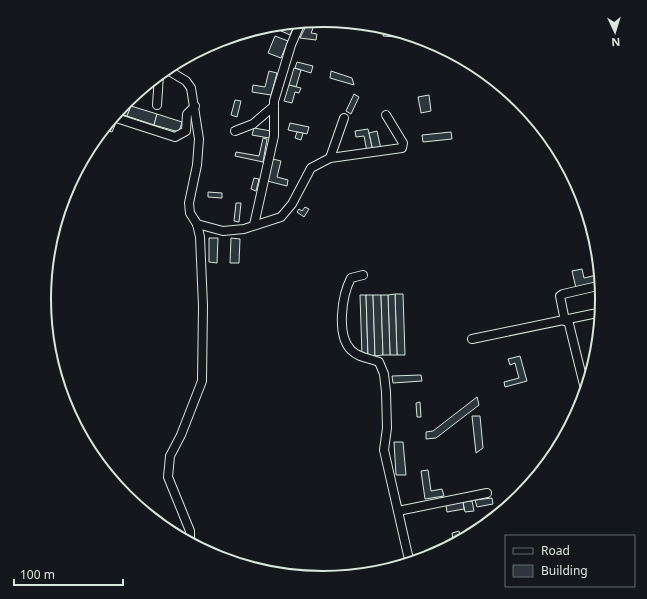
<svg xmlns="http://www.w3.org/2000/svg" width="647" height="599" font-family="'Noto Sans',sans-serif">
<style>
.building{fill:#2c363c;stroke:#d8e6dc}
.lines{fill:none;stroke-linecap:round;stroke-linejoin:round}
.minor-casing{stroke:#d8e6dc;stroke-width:10}
.minor{stroke:#14181c;stroke-width:8}
.rim{fill:none;stroke:#d8e6dc;stroke-width:2}
</style>
<rect width="100%" height="100%" fill="#14181c"/>
<!-- building -->
<g class="building">
<polygon points="316,21 311,33 317,34 316,40 300,38 308,22"/>
<polygon points="281,24 293,28 290,35 279,30"/>
<polygon points="384,30 397,31 396,37 383,36"/>
<polygon points="275,36 288,41 281,58 268,53"/>
<polygon points="297,62 313,66 311,73 295,68"/>
<polygon points="294,68 301,70 296,87 289,85"/>
<polygon points="269,71 277,73 271,95 252,92 253,85 265,87"/>
<polygon points="331,71 352,78 354,85 330,78"/>
<polygon points="289,85 301,88 299,93 295,92 292,103 284,101"/>
<polygon points="354,94 359,97 351,114 346,111"/>
<polygon points="429,95 431,111 421,113 418,97"/>
<polygon points="235,100 241,101 237,117 231,115"/>
<polygon points="124,104 131,106 127,116 117,113"/>
<polygon points="131,106 157,114 154,125 127,116"/>
<polygon points="157,114 182,122 179,132 154,125"/>
<polygon points="109,123 115,125 112,132 104,130"/>
<polygon points="290,123 309,127 307,134 288,130"/>
<polygon points="254,128 271,131 269,138 252,135"/>
<polygon points="368,129 373,151 367,152 364,136 356,137 355,131"/>
<polygon points="377,131 381,149 373,151 369,133"/>
<polygon points="297,132 303,133 301,140 295,138"/>
<polygon points="451,132 452,139 423,142 422,135"/>
<polygon points="263,138 267,139 263,162 235,156 236,152 259,156"/>
<polygon points="273,159 281,161 277,177 288,180 287,186 267,181"/>
<polygon points="254,178 259,179 256,191 251,189"/>
<polygon points="208,192 222,193 222,198 208,197"/>
<polygon points="236,203 241,203 239,222 234,221"/>
<polygon points="305,207 309,209 304,217 297,212 299,209 302,211"/>
<polygon points="209,238 218,238 217,263 209,262"/>
<polygon points="231,238 240,239 239,263 230,263"/>
<polygon points="582,269 584,278 601,274 601,283 576,288 572,271"/>
<polygon points="395,294 403,294 405,355 397,355"/>
<polygon points="395,294 397,355 390,355 388,295"/>
<polygon points="360,295 366,295 368,356 362,356"/>
<polygon points="366,295 373,295 375,356 368,356"/>
<polygon points="373,295 381,295 383,355 375,356"/>
<polygon points="381,295 388,295 390,355 383,355"/>
<polygon points="520,356 527,381 505,387 504,382 519,378 515,363 510,365 508,359"/>
<polygon points="421,375 422,381 393,383 392,376"/>
<polygon points="477,397 479,405 436,438 426,439 426,432 433,431"/>
<polygon points="420,402 421,417 417,417 416,403"/>
<polygon points="472,416 480,416 483,448 476,453"/>
<polygon points="394,442 403,442 406,475 396,475"/>
<polygon points="428,470 431,491 442,489 444,496 425,499 421,471"/>
<polygon points="492,498 493,504 477,507 475,500"/>
<polygon points="472,501 474,511 465,512 463,502"/>
<polygon points="463,502 464,509 447,512 446,505"/>
<polygon points="459,531 460,537 458,538 459,543 454,545 452,533"/>
<polygon points="229,557 230,562 220,559"/>
<polygon points="431,557 430,558 415,562 414,560"/>
</g>
<g class="lines">
<defs>
<g id="minor">
<polyline points="166,69 186,81 191,88 199,139 197,165 189,203 190,213 197,224 200,237 203,306 202,381 181,435 170,456 168,477 190,531 190,543"/>
<polyline points="157,105 159,75"/>
<polyline points="113,117 175,137 186,131 187,114 195,106"/>
<polyline points="235,131 253,124 274,106"/>
<polyline points="330,158 344,118"/>
<polyline points="197,224 223,231 244,229 281,217 292,204 311,168 330,158 402,148 403,143 386,115"/>
<polyline points="254,225 274,136 274,101 291,45 301,22"/>
<path d="M363 275 351 278C342 295 336 335 351 350 359 358 369 358 379 362L384 374 386 392 387 428 384 450 410 564"/>
<polyline points="568,320 586,393"/>
<polyline points="565,321 560,296 563,294 602,285"/>
<polyline points="472,339 602,312"/>
<polyline points="398,511 487,493"/>
</g>
</defs>
<!-- minor casing -->
<use href="#minor" class="minor-casing"/>
<!-- minor -->
<use href="#minor" class="minor"/>
</g>
<!-- crop -->
<path d="M0 0H647V599H0ZM51 299a272 272 0 1 1 544 0a272 272 0 1 1-544 0Z" fill="#14181c" fill-rule="evenodd"/>
<path class="rim" d="M51 299a272 272 0 1 1 544 0a272 272 0 1 1-544 0Z"/>
<!-- legend -->
<rect x="505" y="535" width="130" height="52" fill="#14181c" stroke="#626a69"/>
<rect x="513" y="548" width="20" height="6" fill="#14181c" stroke="#626a69"/>
<text x="541" y="555" font-size="12" fill="#d8e6dc">Road</text>
<rect x="513" y="565" width="20" height="12" fill="#2c363c" stroke="#626a69"/>
<text x="541" y="575" font-size="12" fill="#d8e6dc">Building</text>
<!-- north arrow -->
<g transform="translate(615 32) rotate(176)" stroke="#14181c" stroke-width="3" paint-order="stroke">
<path d="M0-3L7 15L0 10L-7 15Z" fill="#d8e6dc"/>
<text y="-6" font-size="11" font-weight="bold" text-anchor="middle" fill="#d8e6dc">N</text>
</g>
<!-- scale -->
<path d="M14 579v6h109v-6" fill="none" stroke="#d8e6dc" stroke-width="2"/>
<text x="20" y="579" font-size="12" fill="#d8e6dc" stroke="#14181c" stroke-width="3" paint-order="stroke">100 m</text>
</svg>
